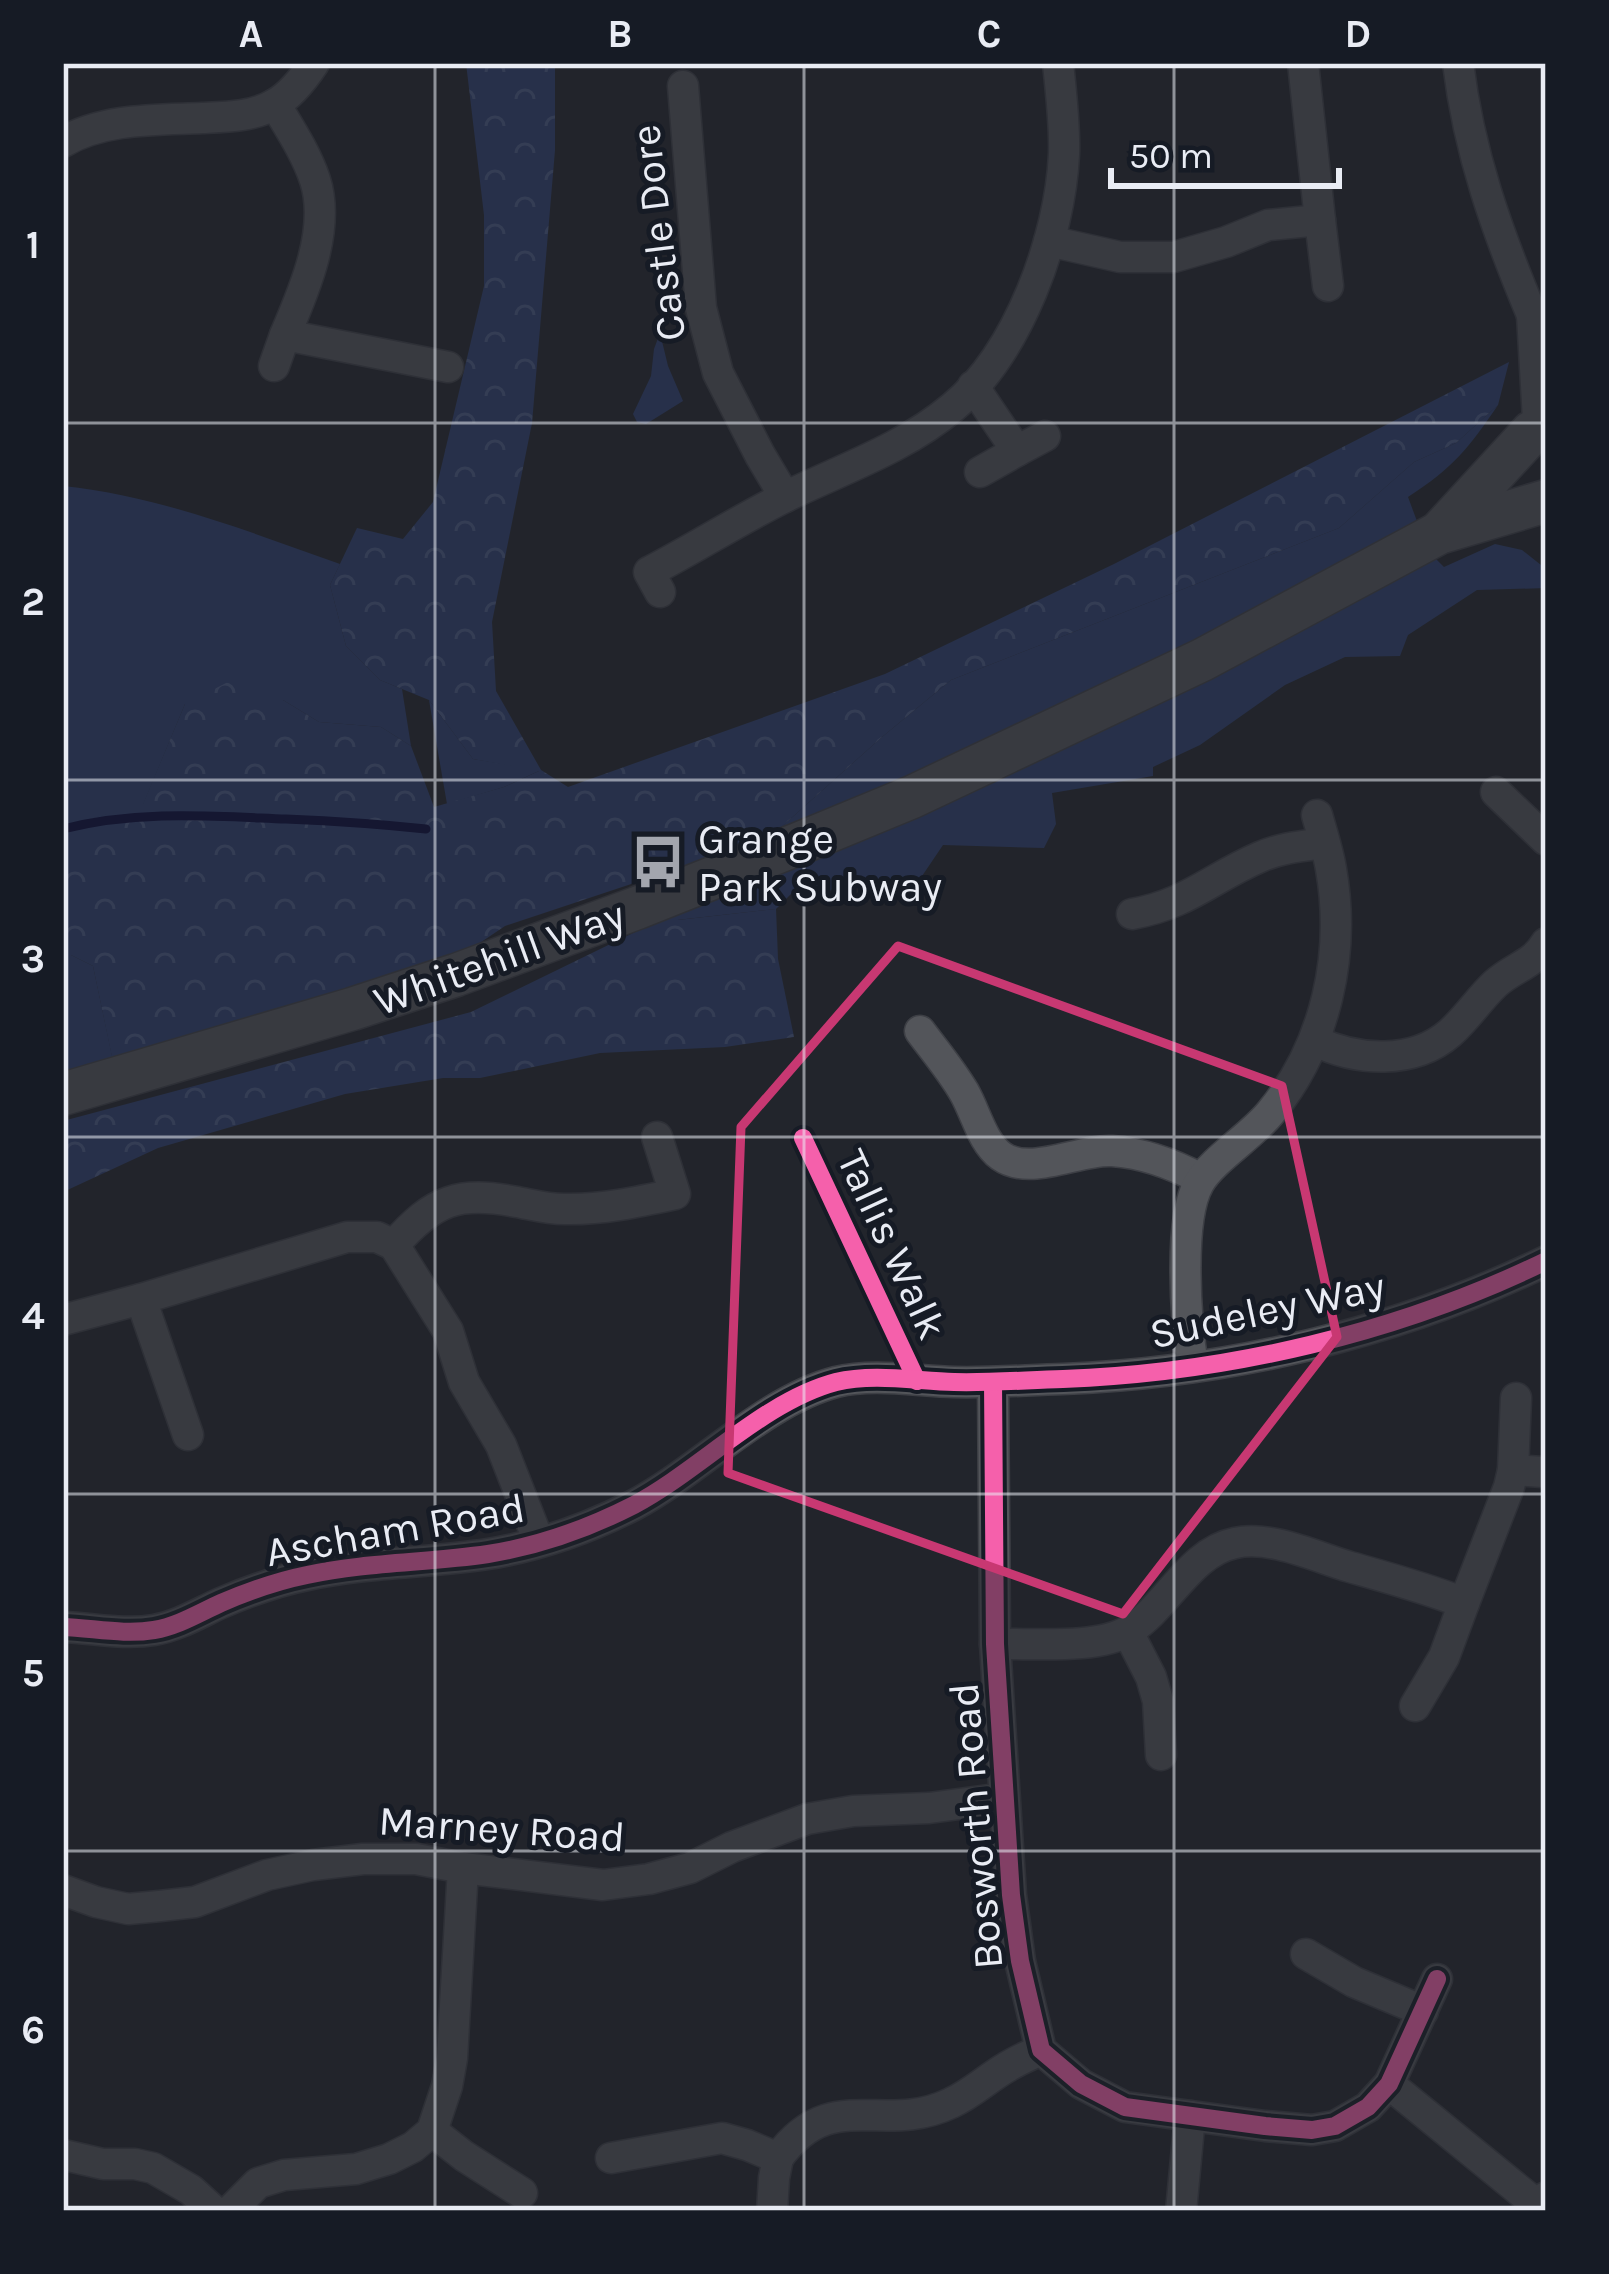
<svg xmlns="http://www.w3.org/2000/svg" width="1609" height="2274" font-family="Karla,sans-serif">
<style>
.green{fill:#2d3f70}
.forest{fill:url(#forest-crowns)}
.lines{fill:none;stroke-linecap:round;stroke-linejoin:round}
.stream{stroke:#050738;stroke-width:9}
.street-casing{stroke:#3d3f45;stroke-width:33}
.secondary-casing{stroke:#3d3f45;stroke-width:45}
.street{stroke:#53555a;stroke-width:30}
.secondary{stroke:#53555a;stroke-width:42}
.cycleway-casing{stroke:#161b25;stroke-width:26}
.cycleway{stroke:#f560ab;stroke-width:18}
.marked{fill:none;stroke:#c83872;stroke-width:9;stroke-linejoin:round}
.grid{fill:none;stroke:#e9ecf4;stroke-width:3;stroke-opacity:0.55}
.labels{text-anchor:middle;stroke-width:10;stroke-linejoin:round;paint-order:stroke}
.street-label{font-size:42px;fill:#e9ecf4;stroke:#161b25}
.poi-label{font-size:42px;fill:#e9ecf4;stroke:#161b25;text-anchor:start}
.neatline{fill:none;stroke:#e9ecf4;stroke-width:4.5}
.grid-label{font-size:39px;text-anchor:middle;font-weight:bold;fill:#e9ecf4}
</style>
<defs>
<pattern id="forest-crowns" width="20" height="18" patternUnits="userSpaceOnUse" patternTransform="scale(3)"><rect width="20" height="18" fill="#2d3f70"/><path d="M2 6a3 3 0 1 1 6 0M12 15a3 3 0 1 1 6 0" fill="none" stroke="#4b5b85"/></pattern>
</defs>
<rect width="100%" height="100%" fill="#22252c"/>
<!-- green -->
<g class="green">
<polygon points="660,333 668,366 683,401 646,424 637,422 633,414 651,376 654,349"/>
<path d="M1498 405C1468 449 1454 467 1408 497L1418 524 1173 658 769 838 882 737 951 680 1339 528 1414 462 1456 443Z"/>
<path d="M63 486C160 496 249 532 340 564L330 585 346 646 380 680 402 689 411 746 381 727 319 722 283 700 185 704 143 805 63 826Z"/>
<polygon points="1495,544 1522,550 1546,569 1546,588 1477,590 1408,635 1400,656 1345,657 1285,685 1200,745 1153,767 1153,776 1052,793 1056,824 1044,848 943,845 918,882 837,884 826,895 805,880 776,909 677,920 674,913 1434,557 1444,567"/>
<polygon points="429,700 473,759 541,770 504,787 447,804"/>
<polygon points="63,955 71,955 93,966 112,1056 125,1059 63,1074"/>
</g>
<!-- forest -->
<g class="forest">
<polygon points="466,63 555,63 555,150 532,423 492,622 496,691 541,770 568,787 885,674 1114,564 1509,362 1498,405 1456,443 1414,462 1339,528 951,680 882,737 769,838 505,926 429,977 152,1065 112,1057 93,966 71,955 63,955 63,826 143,804 185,704 228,682 283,700 319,722 381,727 411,746 434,807 504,787 539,771 473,759 429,700 380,680 346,646 330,585 357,528 403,539 433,502 484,286 484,215"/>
<polygon points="776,909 778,959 794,1037 725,1047 600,1053 480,1078 443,1078 345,1094 158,1148 63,1192 63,1121 471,1012 674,913 678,920"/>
</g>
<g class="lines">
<!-- stream -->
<path class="stream" d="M63 829C138 810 210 816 286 819 333 821 379 824 426 829"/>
<defs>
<g id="street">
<path d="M1458 63C1469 154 1497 231 1532 315L1546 333"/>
<polyline points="683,86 701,308 718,373 760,455 785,497"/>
<path d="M275 104C290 129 306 153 315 180 331 229 304 291 285 335L448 367"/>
<path d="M63 142C104 118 156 120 202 118 226 117 253 117 275 104 291 95 304 78 314 63"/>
<polyline points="1320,220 1328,286"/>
<polyline points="1049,241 1120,257 1174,257 1226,242 1268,225 1320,220 1303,63"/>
<polyline points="1532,315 1538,420"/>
<polyline points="274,366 285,335"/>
<polyline points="973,386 1017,451 1045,436"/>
<polyline points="980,472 1017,451"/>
<path d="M660 592 649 572C695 548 739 520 785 497 842 469 903 449 953 407 1019 352 1060 238 1064 154 1065 124 1061 93 1058 63"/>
<polyline points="1496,792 1546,840"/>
<path d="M1132 914C1188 904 1211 878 1260 857 1280 848 1302 846 1324 843"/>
<path d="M920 1031C935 1051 951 1070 964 1092 976 1113 982 1142 1001 1156 1030 1177 1079 1149 1112 1151 1143 1153 1173 1164 1201 1179"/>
<path d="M1315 1041C1357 1061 1413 1065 1450 1033 1467 1018 1479 999 1495 984 1515 966 1532 966 1546 943"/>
<polyline points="63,1320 141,1299"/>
<path d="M1193 1366C1186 1323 1178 1220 1199 1183 1213 1159 1252 1136 1271 1112 1326 1045 1346 954 1331 869 1328 851 1322 833 1317 815"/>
<polyline points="993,1382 995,1644 1011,1895 1020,1961 1041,2050 1081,2084 1125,2107 1265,2126 1312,2130 1335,2126 1368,2107 1389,2084 1437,1979"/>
<polyline points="188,1435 141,1299 347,1237 377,1237 394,1245"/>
<polyline points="1513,1470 1543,1472"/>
<path d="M539 1542 501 1445 464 1382 448 1331 394 1245C434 1199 459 1191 517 1202 533 1205 548 1209 564 1209 601 1210 638 1202 675 1194L657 1137"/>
<path d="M63 1627C93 1628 124 1635 154 1630 178 1626 199 1613 221 1603 249 1591 277 1581 307 1575 367 1562 428 1563 488 1554 538 1546 589 1528 634 1505 700 1470 764 1401 836 1382 873 1373 916 1381 954 1382 990 1383 1026 1380 1063 1379 1227 1373 1398 1333 1546 1261"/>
<polyline points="1128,1632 1151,1677 1158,1701 1161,1755"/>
<path d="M995 1644C1032 1643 1098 1650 1130 1630 1167 1607 1190 1552 1235 1543 1271 1535 1316 1557 1350 1567 1389 1578 1426 1588 1464 1603L1509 1487 1513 1470 1516 1398"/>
<polyline points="1415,1706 1444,1657 1464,1603"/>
<polyline points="63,1890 96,1902 128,1909 160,1906 195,1902 267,1875 313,1865 363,1859 416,1859 463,1868 603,1885 649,1879 690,1868 732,1847 807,1819 853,1811 929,1808 1004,1798"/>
<polyline points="1306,1954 1354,1982 1423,2011"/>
<polyline points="1389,2084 1536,2204 1546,2197"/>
<polyline points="432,2131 464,2156 522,2193"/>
<polyline points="64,2155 103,2164 135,2164 153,2168 191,2190 214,2211"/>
<path d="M611 2158 722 2138 747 2145 778 2158C831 2084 883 2136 951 2103 971 2094 988 2078 1007 2067 1018 2060 1030 2055 1041 2050"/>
<polyline points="230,2211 258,2183 284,2175 356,2169 389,2159 413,2147 432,2131 447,2086 452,2058 463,1868"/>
<polyline points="772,2211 774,2178 778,2158"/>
<polyline points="1181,2211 1190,2116"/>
</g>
<g id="secondary">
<polyline points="1440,532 1532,432"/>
<polyline points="63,1094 352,1009 456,975 637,908 798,844 912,797 1202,660 1439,533 1546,501"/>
</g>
</defs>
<!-- street casing -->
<use href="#street" class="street-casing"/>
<!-- secondary casing -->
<use href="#secondary" class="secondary-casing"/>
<!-- street -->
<use href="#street" class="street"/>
<!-- secondary -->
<use href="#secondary" class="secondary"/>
<defs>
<g id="cycleway">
<polyline points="803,1138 917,1381"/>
<polyline points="993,1382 995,1644 1011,1895 1020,1961 1041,2050 1081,2084 1125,2107 1265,2126 1312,2130 1335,2126 1368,2107 1389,2084 1437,1979"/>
<path d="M63 1627C93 1628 124 1635 154 1630 178 1626 199 1613 221 1603 249 1591 277 1581 307 1575 367 1562 428 1563 488 1554 538 1546 589 1528 634 1505 700 1470 764 1401 836 1382 873 1373 916 1381 954 1382 990 1383 1026 1380 1063 1379 1227 1373 1398 1333 1546 1261"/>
</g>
</defs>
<!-- cycleway casing -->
<use href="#cycleway" class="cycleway-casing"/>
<!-- cycleway -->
<use href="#cycleway" class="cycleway"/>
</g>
<!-- marked area -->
<path d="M0 0H1609V2274H0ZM898 946 1282 1086 1337 1337 1123 1614 728 1473 741 1127Z" fill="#22252c" fill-opacity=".55" fill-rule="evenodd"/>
<path class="marked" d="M898 946 1282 1086 1337 1337 1123 1614 728 1473 741 1127Z"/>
<!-- grid -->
<path class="grid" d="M435 63V2211M804 63V2211M1174 63V2211M63 423H1546M63 780H1546M63 1137H1546M63 1494H1546M63 1851H1546"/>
<!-- icons -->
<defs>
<symbol id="bus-bare" viewBox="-9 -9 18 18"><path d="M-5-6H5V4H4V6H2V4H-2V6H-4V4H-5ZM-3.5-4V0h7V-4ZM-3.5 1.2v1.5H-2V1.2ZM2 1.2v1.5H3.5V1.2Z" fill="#a3a6ae" stroke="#161b25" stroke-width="2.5" paint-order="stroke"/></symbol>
</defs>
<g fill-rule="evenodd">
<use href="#bus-bare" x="620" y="824" width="76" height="76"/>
</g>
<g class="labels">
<!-- street labels -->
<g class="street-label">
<text transform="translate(657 233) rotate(-97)" y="15">Castle Dore</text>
<text transform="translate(499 957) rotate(-20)" y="15">Whitehill Way</text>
<text transform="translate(893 1244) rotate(65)" y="15">Tallis Walk</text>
<text transform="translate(1267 1309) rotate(-12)" y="15">Sudeley Way</text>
<text transform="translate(395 1529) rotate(-10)" y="15">Ascham Road</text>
<text transform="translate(975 1826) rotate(-95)" y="15">Bosworth Road</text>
<text transform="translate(502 1828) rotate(4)" y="15">Marney Road</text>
</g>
<!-- poi labels -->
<g class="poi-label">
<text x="698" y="853">Grange<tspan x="698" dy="48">Park Subway</tspan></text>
</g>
</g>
<!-- border -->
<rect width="1609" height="2274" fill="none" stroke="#161b25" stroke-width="132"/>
<!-- scale -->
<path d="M1111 168v18h228v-18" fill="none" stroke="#e9ecf4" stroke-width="6"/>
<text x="1129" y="168" font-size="36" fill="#e9ecf4" stroke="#161b25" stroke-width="9" paint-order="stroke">50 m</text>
<rect x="66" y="66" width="1477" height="2142" class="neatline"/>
<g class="grid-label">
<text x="251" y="47">A</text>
<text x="620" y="47">B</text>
<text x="989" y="47">C</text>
<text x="1358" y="47">D</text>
<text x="33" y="258">1</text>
<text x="33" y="615">2</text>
<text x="33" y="972">3</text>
<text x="33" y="1329">4</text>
<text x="33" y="1686">5</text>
<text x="33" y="2043">6</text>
</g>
</svg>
